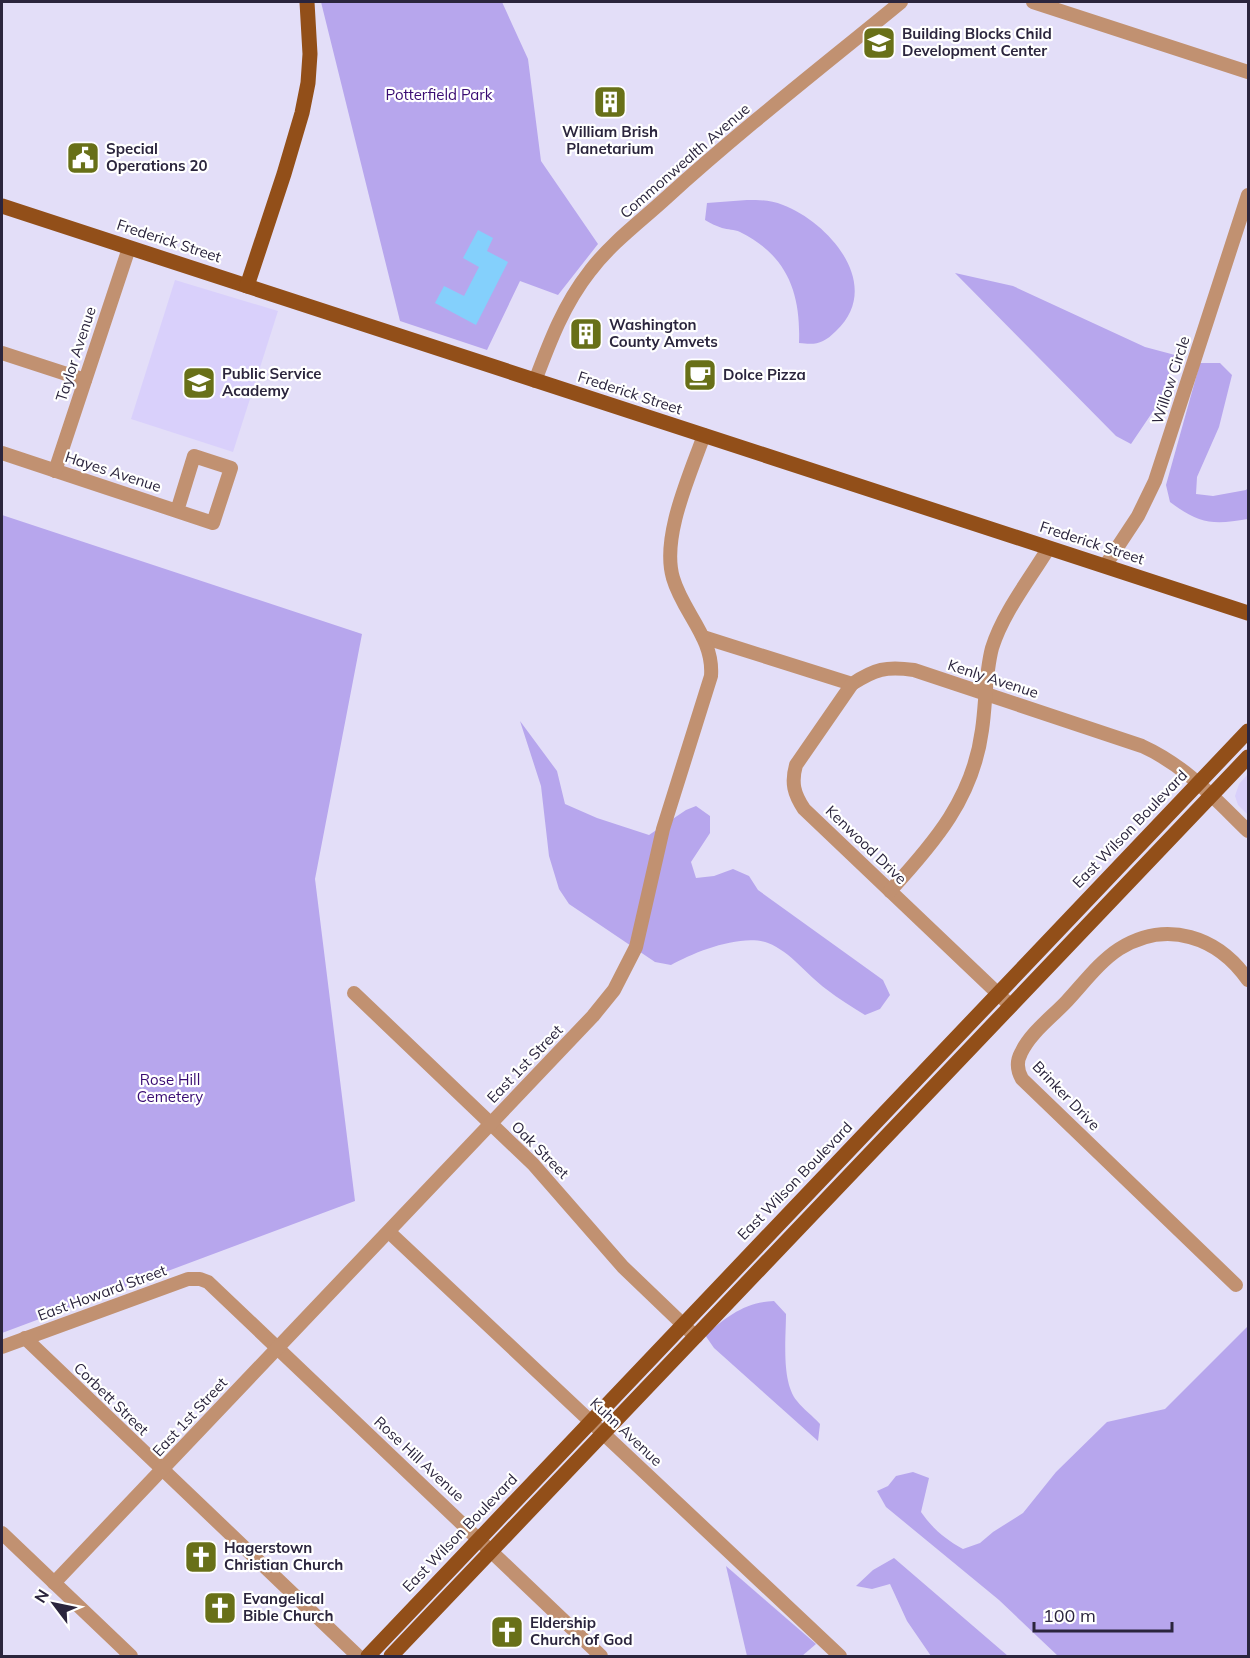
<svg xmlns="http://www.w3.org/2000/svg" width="1250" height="1658" font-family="Mulish,sans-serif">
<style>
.built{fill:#d9d0fb}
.green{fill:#b7a6ed}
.water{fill:#84d0fc}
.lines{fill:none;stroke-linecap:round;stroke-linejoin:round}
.minor{stroke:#c19171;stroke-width:14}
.major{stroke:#924f19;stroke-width:15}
.labels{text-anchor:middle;stroke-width:4.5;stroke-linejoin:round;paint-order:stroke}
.poi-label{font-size:15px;font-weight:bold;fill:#2b253d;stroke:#fff;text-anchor:start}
.park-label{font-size:15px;fill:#390b72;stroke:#fff}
.street-label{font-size:15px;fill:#2b253d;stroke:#fff}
</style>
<rect width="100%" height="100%" fill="#e3def8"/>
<!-- built -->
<g class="built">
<polygon points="175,280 278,311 233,452 131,419"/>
<polygon points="1248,774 1248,815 1238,805 1235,796 1239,784"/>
</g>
<!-- green -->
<g class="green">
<polygon points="321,2 502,2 528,59 541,161 598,244 558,295 520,281 487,350 400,321"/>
<path d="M747 200C760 200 771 200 783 205 830 223 884 286 836 331 823 344 816 345 799 343 801 293 787 255 740 232 734 229 728 230 722 228 716 226 710 223 705 220L707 203Z"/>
<polygon points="955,273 1013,286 1145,347 1175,355 1160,401 1131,444 1116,436"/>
<path d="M1200 363H1220L1232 375 1219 427 1197 477 1196 494 1213 496 1246 490 1248 488V519C1213 525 1199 524 1170 502L1166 485Z"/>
<polygon points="2,515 362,634 315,879 355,1201 2,1333"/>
<path d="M520 721 557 771 565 804 597 818 649 835 686 810 696 806 710 816V833L691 862 696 878 714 876 733 869 749 876 758 890 883 980 890 995 880 1009 865 1015C852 1007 839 999 826 989 807 975 791 952 768 943 742 933 694 952 671 965L655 962 569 904 559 889 549 856 541 786Z"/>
<path d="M774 1301 786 1314C786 1338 781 1382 797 1401 803 1409 813 1416 820 1424L818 1441 714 1348 705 1335C727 1317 744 1302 774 1301Z"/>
<path d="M1248 1326V1656H1058L999 1600 886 1507 877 1491 888 1486 896 1476 913 1472 929 1478 921 1512C933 1529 945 1539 963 1549L980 1543 993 1532 1023 1513 1056 1472 1107 1422 1165 1409Z"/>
<polygon points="894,1558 1008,1656 931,1656 907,1621 890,1584 872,1589 856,1586 873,1570"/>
<polygon points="726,1566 816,1644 802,1656 747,1656"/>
</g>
<!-- water -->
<polygon class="water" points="478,230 493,238 487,251 508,262 476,325 435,303 444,286 464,296 479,267 463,258"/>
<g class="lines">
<!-- minor -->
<g class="minor">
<polyline points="1033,2 1248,72"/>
<polyline points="2,353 85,380"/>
<path d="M535 381C550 341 564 304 590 271 611 243 641 221 666 198 742 129 823 66 901 2"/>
<path d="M2 453C72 476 143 500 213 523L231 468 194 456 177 511"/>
<polyline points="55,471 129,248"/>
<polyline points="1105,566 1138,516 1155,481 1248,195"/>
<path d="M703 637 852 684C875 669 886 666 914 670L1142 746C1186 766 1214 798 1248 831"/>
<path d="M852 684 796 765C791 783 794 794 804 809L1011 1006"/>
<path d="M890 891C935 842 973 798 982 730 986 703 985 675 992 648 1003 613 1029 580 1048 549"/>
<polyline points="354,993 533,1164 623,1267 696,1337"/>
<polyline points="389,1232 840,1656"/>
<path d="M1236 1285 1022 1079C1017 1070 1016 1062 1021 1053 1030 1033 1052 1017 1067 1001 1083 984 1099 962 1119 949 1167 919 1218 937 1248 980"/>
<polyline points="25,1338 358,1656"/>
<polyline points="2,1347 188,1279 200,1279 208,1282 601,1656"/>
<polyline points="2,1533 131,1656"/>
<path d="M54 1583 593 1016 614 990 636 947 663 829 711 676C714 638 683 613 673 578 661 537 690 475 704 435"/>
</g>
<!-- major -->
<g class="major">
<polyline points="2,206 1248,613"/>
<polyline points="247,286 284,174 302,113 308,83 310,54 307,2"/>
<polyline points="368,1656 1248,731"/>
<path d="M391 1656C675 1356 963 1058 1248 757"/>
</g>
</g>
<!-- icons -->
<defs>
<symbol id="school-square" viewBox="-11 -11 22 22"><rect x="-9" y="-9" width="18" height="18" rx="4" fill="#687018" stroke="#fff"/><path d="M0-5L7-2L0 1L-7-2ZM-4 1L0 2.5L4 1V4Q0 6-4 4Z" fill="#fff"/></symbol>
<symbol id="building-square" viewBox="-11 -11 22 22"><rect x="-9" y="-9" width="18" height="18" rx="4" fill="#687018" stroke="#fff"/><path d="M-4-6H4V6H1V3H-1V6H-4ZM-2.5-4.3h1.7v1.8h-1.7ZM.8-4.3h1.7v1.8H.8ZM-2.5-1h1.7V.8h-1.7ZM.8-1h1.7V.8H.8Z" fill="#fff"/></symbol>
<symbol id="civic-square" viewBox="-11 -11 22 22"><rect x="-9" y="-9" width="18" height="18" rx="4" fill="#687018" stroke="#fff"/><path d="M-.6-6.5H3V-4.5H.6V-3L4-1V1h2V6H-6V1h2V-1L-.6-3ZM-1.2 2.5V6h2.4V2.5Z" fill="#fff"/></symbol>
<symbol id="cafe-square" viewBox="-11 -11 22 22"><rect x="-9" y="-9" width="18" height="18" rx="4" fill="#687018" stroke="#fff"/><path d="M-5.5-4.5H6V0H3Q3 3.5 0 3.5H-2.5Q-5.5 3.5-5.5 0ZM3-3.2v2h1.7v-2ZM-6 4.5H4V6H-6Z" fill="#fff"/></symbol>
<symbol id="church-square" viewBox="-11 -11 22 22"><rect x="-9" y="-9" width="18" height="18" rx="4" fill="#687018" stroke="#fff"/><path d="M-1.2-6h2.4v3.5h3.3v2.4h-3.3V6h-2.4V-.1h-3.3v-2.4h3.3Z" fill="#fff"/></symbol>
</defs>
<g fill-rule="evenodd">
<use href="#school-square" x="860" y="24" width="38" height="38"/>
<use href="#building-square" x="591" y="83" width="38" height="38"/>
<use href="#civic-square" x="64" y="139" width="38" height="38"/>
<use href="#building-square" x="567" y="315" width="38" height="38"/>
<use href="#cafe-square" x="681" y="356" width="38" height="38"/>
<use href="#school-square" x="180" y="364" width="38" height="38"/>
<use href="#church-square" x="182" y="1538" width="38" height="38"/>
<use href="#church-square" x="201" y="1589" width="38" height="38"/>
<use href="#church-square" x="488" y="1613" width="38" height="38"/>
</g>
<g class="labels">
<!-- poi labels -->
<g class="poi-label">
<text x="902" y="39">Building Blocks Child<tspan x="902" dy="17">Development Center</tspan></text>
<text x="610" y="137" text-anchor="middle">William Brish<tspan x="610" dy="17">Planetarium</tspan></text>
<text x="106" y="154">Special<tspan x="106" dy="17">Operations 20</tspan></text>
<text x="609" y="330">Washington<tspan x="609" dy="17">County Amvets</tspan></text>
<text x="222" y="379">Public Service<tspan x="222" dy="17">Academy</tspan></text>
<text x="723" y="380">Dolce Pizza</text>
<text x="224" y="1553">Hagerstown<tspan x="224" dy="17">Christian Church</tspan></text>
<text x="243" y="1604">Evangelical<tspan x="243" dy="17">Bible Church</tspan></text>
<text x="530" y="1628">Eldership<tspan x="530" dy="17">Church of God</tspan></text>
</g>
<!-- park labels -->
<g class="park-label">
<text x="439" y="100">Potterfield Park</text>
<text x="170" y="1085">Rose Hill<tspan x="170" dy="17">Cemetery</tspan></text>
</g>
<!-- street labels -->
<g class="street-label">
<text transform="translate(685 161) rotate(-41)" y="5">Commonwealth Avenue</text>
<text transform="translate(169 241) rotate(18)" y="5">Frederick Street</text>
<text transform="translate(76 354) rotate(-72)" y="5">Taylor Avenue</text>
<text transform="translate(1171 380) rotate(-72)" y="5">Willow Circle</text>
<text transform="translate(630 393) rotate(18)" y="5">Frederick Street</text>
<text transform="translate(113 472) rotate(18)" y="5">Hayes Avenue</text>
<text transform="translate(1092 543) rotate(18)" y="5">Frederick Street</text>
<text transform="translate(993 679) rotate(18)" y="5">Kenly Avenue</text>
<text transform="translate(1130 829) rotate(-46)" y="5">East Wilson Boulevard</text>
<text transform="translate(866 845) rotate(44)" y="5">Kenwood Drive</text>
<text transform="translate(525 1064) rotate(-46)" y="5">East 1st Street</text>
<text transform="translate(1066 1096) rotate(46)" y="5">Brinker Drive</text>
<text transform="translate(540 1150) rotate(45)" y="5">Oak Street</text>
<text transform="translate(795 1181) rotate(-46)" y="5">East Wilson Boulevard</text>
<text transform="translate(102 1293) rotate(-20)" y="5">East Howard Street</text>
<text transform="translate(111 1399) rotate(44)" y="5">Corbett Street</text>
<text transform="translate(190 1417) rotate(-47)" y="5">East 1st Street</text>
<text transform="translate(626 1432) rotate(43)" y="5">Kuhn Avenue</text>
<text transform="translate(419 1459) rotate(43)" y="5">Rose Hill Avenue</text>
<text transform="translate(460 1533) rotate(-46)" y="5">East Wilson Boulevard</text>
</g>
</g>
<!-- border -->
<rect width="1250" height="1658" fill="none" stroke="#2b253d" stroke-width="6"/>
<!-- north arrow -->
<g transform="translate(54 1604) rotate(302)" stroke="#ffffff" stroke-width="4.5" paint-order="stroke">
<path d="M0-4.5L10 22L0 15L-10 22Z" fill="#2b253d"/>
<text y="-9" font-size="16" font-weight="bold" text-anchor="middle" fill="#2b253d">N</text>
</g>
<!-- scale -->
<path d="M1034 1622v9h138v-9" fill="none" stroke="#2b253d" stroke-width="3"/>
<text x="1043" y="1622" font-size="18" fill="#2b253d" stroke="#ffffff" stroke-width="4.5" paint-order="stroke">100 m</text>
</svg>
